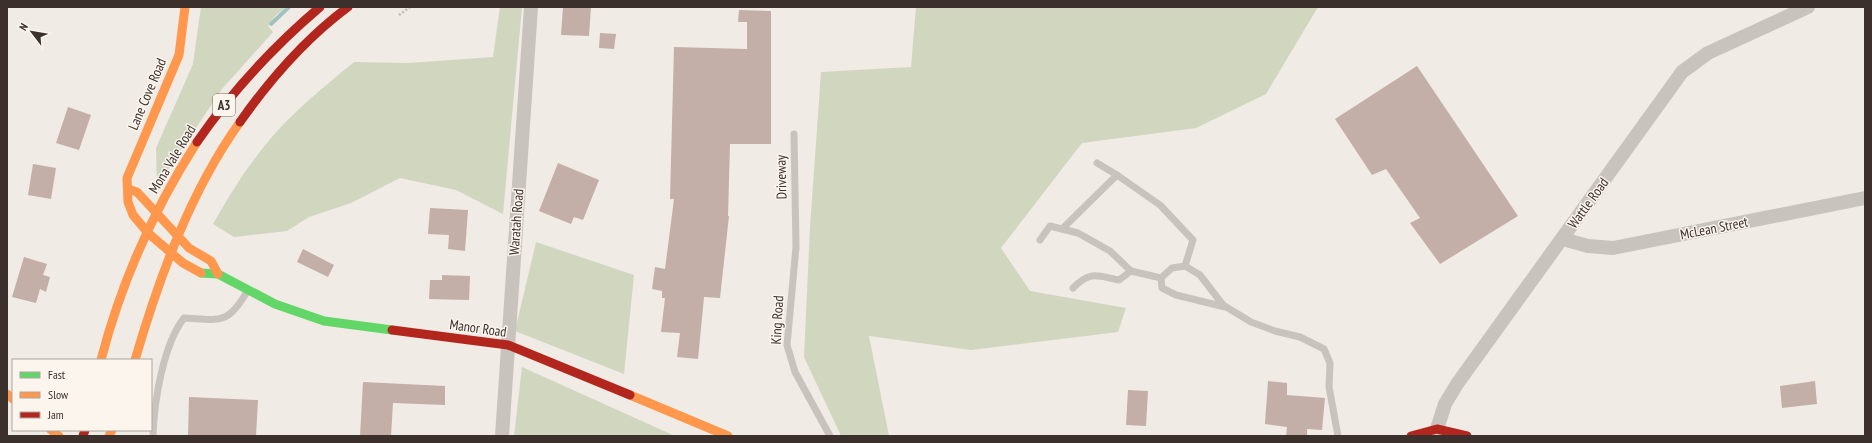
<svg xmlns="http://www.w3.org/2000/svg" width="1872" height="443" font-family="'PT Sans Narrow',sans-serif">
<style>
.green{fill:#d1d6bf}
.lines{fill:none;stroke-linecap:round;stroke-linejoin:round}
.stream{stroke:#a1c2c1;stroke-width:4}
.building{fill:#c3afa7}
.path{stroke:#c2bbb6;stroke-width:2.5;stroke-dasharray:2 2;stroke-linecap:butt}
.lane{stroke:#c9c3be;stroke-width:7}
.street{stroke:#c9c3be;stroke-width:14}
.fast{stroke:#63d668;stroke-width:9}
.slow{stroke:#ff974d;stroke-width:9}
.jam{stroke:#b3261e;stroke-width:9}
.labels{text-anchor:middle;stroke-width:3;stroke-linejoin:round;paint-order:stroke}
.shield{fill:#fbf5ee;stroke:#756b66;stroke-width:1}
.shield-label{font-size:13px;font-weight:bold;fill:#3b302b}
.street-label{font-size:14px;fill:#3b302b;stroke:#fbf5ee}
</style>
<rect width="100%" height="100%" fill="#f0ebe5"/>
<!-- green -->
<g class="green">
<polygon points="201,7 286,7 275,16 268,26 273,32 222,89 157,186 156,148 193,64"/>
<path d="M500 7H522L503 214 456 190 400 178 351 203 309 217 287 231 234 237 213 224C230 194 248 165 271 138 295 110 325 86 354 62L409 63 493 57Z"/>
<polygon points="916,7 1318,7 1266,94 1196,128 1082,143 1001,248 1030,291 1126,308 1118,332 971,350 869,336 889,436 841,436 804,357 810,227 821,72 911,67"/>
<polygon points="536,242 634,275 624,374 515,331"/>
<polygon points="522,367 675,436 514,436"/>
</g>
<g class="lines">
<!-- stream -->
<polyline class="stream" points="271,24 289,7"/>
</g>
<!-- building -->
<g class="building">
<polygon points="563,7 591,7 589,36 561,35"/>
<polygon points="739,10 771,11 771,144 730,144 728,216 729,216 720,298 704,297 698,359 677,357 680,333 661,332 665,298 662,298 662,291 652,289 655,267 665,269 674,199 670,199 674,47 747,49 747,22 738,22"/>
<polygon points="600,33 616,34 614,49 599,48"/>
<polygon points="1417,66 1518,216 1440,264 1410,223 1420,218 1386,169 1372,175 1335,119"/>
<polygon points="68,107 91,115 79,150 56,143"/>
<polygon points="558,163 599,180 583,220 574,217 571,224 539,211"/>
<polygon points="33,164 56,168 51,199 28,195"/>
<polygon points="430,208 468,210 465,251 448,249 449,235 428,234"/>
<polygon points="303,249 334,265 328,277 297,262"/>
<polygon points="24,257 47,264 43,275 50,277 46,292 40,289 36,303 12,297"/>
<polygon points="442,275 470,276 469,300 429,299 430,280 442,280"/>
<polygon points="1268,381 1287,383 1287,395 1325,398 1322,430 1307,429 1307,436 1286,436 1287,427 1265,424"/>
<polygon points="1815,381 1817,404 1782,408 1780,386"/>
<polygon points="363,382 445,386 445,405 393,403 391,436 360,436"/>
<polygon points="1128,390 1148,391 1146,426 1126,425"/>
<polygon points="189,397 258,400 256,436 188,436"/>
</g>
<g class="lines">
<!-- path -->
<polyline class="path" points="399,15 410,7"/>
<!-- lane -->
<g class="lane">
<polyline points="794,134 796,247 787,345 795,372 830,436"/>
<polyline points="1097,163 1117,175"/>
<polyline points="1062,229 1117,175 1160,205 1193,240 1185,266"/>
<polyline points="1040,240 1050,226 1078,233 1110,251 1131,271"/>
<path d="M1073 288C1091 270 1097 276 1119 280L1131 271 1161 278"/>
<polyline points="1225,307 1176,295 1162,288 1161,278 1172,268 1185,266 1200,275 1223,305 1251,322 1275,331 1300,337 1324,349 1330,363 1329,387 1338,436"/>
<path d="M153 436C154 402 163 345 184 318 221 320 228 325 248 290"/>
</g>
<!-- street -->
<g class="street">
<polyline points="1563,239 1588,246 1613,248 1865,198"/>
<polyline points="1437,429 1445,404 1457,384 1682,72 1708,53 1808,7"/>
<polyline points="502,436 531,7"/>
</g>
<!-- fast -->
<polyline class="fast" points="201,273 218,274 275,304 324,321 392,330"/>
<!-- slow -->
<g class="slow">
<polyline points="185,7 179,55 127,178 128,202 133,215 148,233 183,263 201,273"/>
<polyline points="128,189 137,192 189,248 211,261 218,274"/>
<path d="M101 360C121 283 154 209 197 142"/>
<path d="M135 360C159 278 190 192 240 122"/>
<polyline points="7,394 13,399"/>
<polyline points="630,395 728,436"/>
<polyline points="51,430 59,436"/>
<polyline points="109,436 112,430"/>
</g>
<!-- jam -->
<g class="jam">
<path d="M240 122C271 78 305 39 348 7"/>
<path d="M197 142C232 91 273 47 320 7"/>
<polyline points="392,330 508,345 630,395"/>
<polyline points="83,436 85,430"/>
<polyline points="1411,436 1437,429 1467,436"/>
</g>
</g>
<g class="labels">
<!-- shield labels -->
<rect class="shield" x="213" y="94" width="22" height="22" rx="3"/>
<g class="shield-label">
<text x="224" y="110">A3</text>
</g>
<!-- street labels -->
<g class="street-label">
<text transform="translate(147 94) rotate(-67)" y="5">Lane Cove Road</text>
<text transform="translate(172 159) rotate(-59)" y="5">Mona Vale Road</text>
<text transform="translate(781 177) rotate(-91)" y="5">Driveway</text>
<text transform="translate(1588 203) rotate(-54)" y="5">Wattle Road</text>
<text transform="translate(516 222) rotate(-86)" y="5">Waratah Road</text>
<text transform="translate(1714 228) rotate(-11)" y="5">McLean Street</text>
<text transform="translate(777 320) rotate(-87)" y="5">King Road</text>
<text transform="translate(478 328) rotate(8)" y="5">Manor Road</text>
</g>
</g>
<!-- border -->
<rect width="1872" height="443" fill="none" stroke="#3b302b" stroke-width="16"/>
<!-- legend -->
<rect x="12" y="359" width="140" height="72" fill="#fbf5ee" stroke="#aea6a0"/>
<rect x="20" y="372" width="20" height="6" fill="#63d668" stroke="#aea6a0"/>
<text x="48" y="379" font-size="12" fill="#3b302b">Fast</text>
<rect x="20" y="392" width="20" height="6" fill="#ff974d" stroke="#aea6a0"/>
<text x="48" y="399" font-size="12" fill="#3b302b">Slow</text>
<rect x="20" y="412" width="20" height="6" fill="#b3261e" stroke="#aea6a0"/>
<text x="48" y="419" font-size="12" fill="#3b302b">Jam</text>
<!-- north arrow -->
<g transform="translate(32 32) rotate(301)" stroke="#fbf5ee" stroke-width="3" paint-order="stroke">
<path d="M0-3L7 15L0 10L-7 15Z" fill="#3b302b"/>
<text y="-6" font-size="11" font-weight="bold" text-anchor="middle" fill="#3b302b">N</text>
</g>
</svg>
